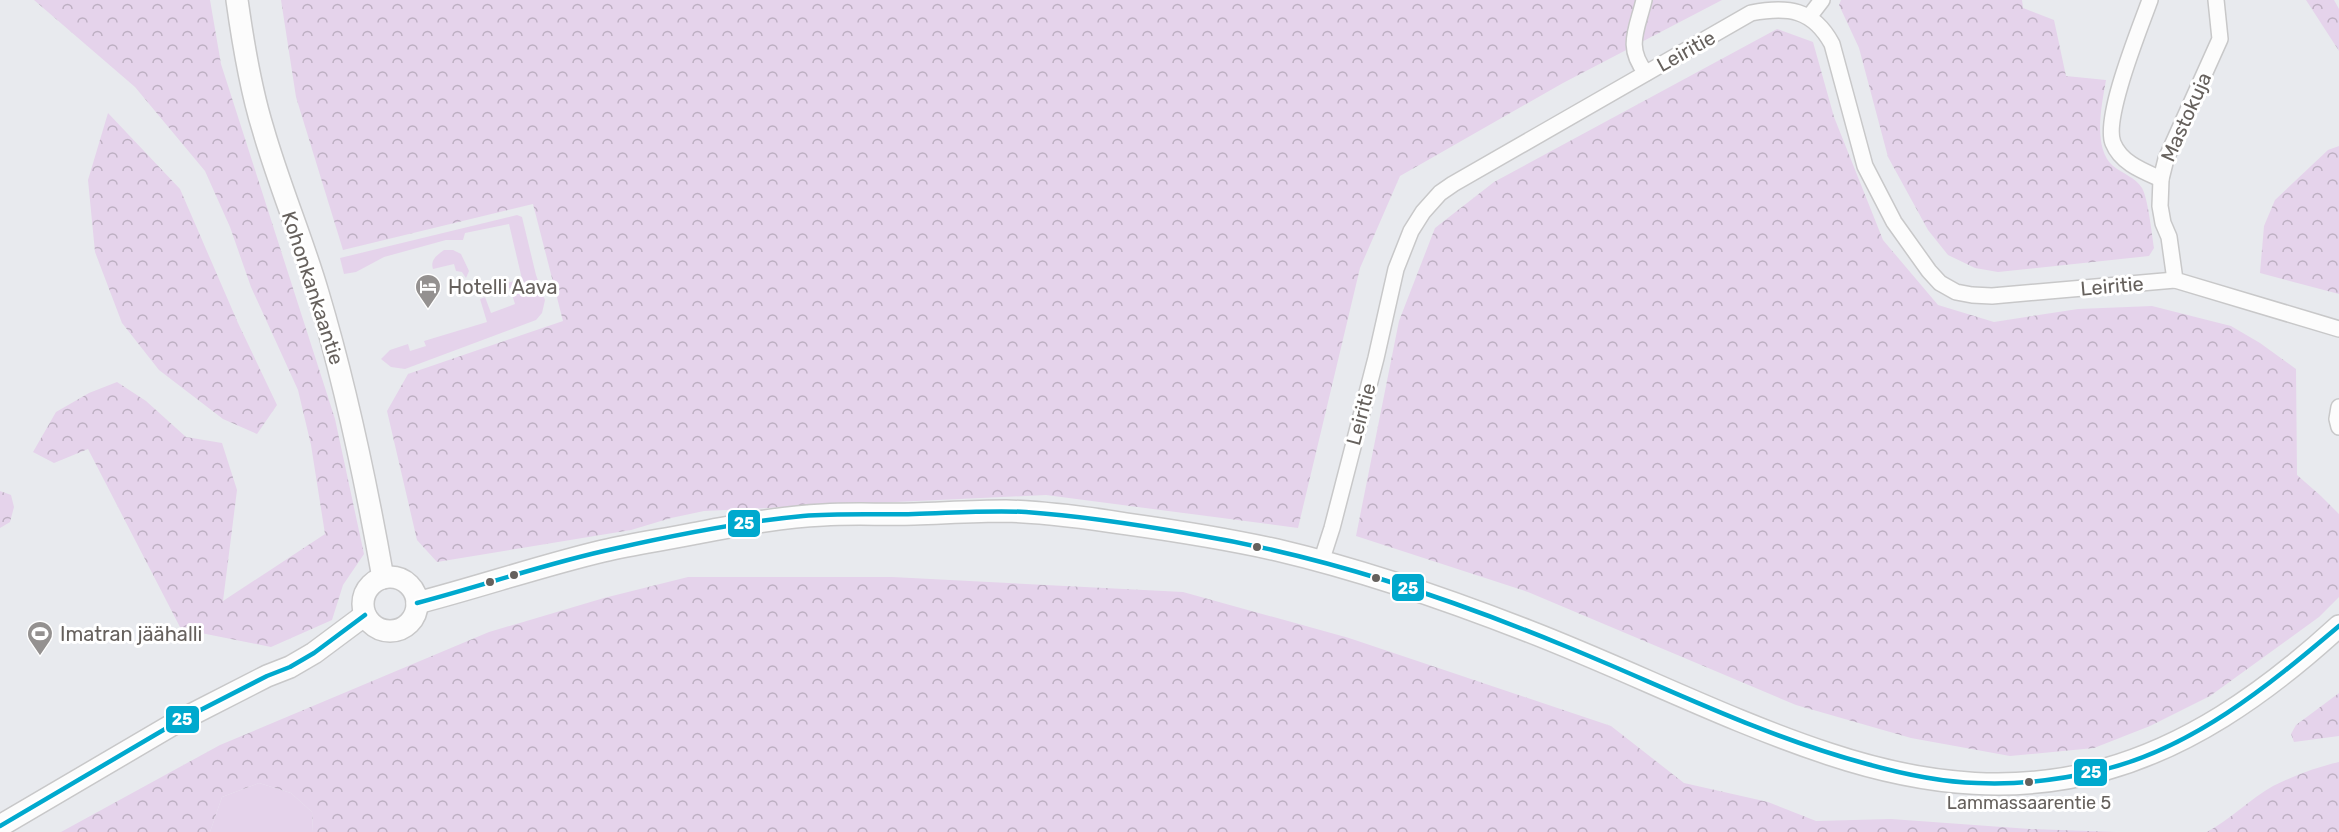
<svg xmlns="http://www.w3.org/2000/svg" width="2339" height="832" font-family="Rubik,sans-serif">
<style>
.green{fill:#e5d3eb}
.forest{fill:url(#forest-crowns)}
.lines{fill:none;stroke-linecap:round;stroke-linejoin:round}
.street-casing{stroke:#c8c8c9;stroke-width:18}
.secondary-casing{stroke:#c8c8c9;stroke-width:24}
.street{stroke:#fcfcfc;stroke-width:15}
.secondary{stroke:#fcfcfc;stroke-width:21}
.bus-1-casing{stroke:#fff;stroke-width:9}
.bus-1{stroke:#00a9ce;stroke-width:4.5}
.bus-dot{fill:#66615d;stroke:#fff;stroke-width:2}
.labels{text-anchor:middle;stroke-width:6;stroke-linejoin:round;paint-order:stroke}
.bus-label{font-size:18px;fill:#66615d;stroke:#fff}
.street-label{font-size:20px;fill:#66615d;stroke:#fff}
.poi-label{font-size:20px;fill:#66615d;stroke:#fff;text-anchor:start}
.line-badge{stroke:#fff;stroke-width:2}
.badge-label{font-size:16px;text-anchor:middle;font-weight:bold;fill:#fff}
</style>
<defs>
<pattern id="forest-crowns" width="20" height="18" patternUnits="userSpaceOnUse" patternTransform="scale(1.5)"><rect width="20" height="18" fill="#e5d3eb"/><path d="M2 6a3 3 0 1 1 6 0M12 15a3 3 0 1 1 6 0" fill="none" stroke="#bdafc2"/></pattern>
</defs>
<rect width="100%" height="100%" fill="#e8eaee"/>
<!-- green -->
<g class="green">
<polygon points="517,215 522,217 536,275 545,300 542,313 536,320 405,369 391,367 381,359 390,350 408,344 410,351 426,346 424,341 487,322 480,299 485,297 491,313 515,304 510,288 493,293 492,287 522,279 509,224 465,233 463,240 446,240 384,257 356,272 344,274 340,258"/>
<path d="M444 250H453L461 254 469 271 466 278 462 272 456 271 454 264 433 269C430 260 437 255 444 250Z"/>
<polygon points="259,783 291,793 312,812 313,832 210,832 222,797"/>
</g>
<!-- forest -->
<g class="forest">
<polygon points="34,0 210,0 221,64 335,419 364,554 343,585 332,620 271,647 181,629 88,449 54,463 33,452 56,412 89,393 117,382 146,401 186,437 222,443 237,490 223,601 325,534 311,445 298,390 251,287 230,227 205,171 135,87"/>
<polygon points="281,0 1722,0 1563,83 1400,176 1360,268 1298,528 1046,495 704,511 671,518 631,530 437,562 417,540 387,411 408,374 563,321 533,204 343,250 296,97"/>
<path d="M1841 0H2022L2023 8 2054 20 2066 76 2106 80C2102 104 2092 147 2113 166 2123 174 2135 177 2142 188 2148 198 2152 235 2154 248L2149 256 1998 272 1975 268 1948 255 1928 230 1888 157 1859 48 1839 5Z"/>
<polygon points="2306,0 2334,0 2339,9 2339,51"/>
<polygon points="1777,29 1813,42 1834,117 1883,240 1938,305 1994,322 2078,309 2152,306 2231,326 2260,343 2296,369 2297,475 2321,496 2339,514 2339,597 2319,617 2210,696 2150,726 2094,748 2010,756 1911,738 1796,705 1528,592 1356,536 1399,321 1435,228 1494,182"/>
<polygon points="108,113 180,189 238,323 277,405 257,434 223,419 159,370 122,323 95,252 88,180"/>
<polygon points="2339,146 2339,294 2260,273 2264,226 2275,200 2328,150"/>
<polygon points="0,491 11,495 14,507 10,522 0,528"/>
<polygon points="688,577 892,577 1183,592 1349,638 1611,726 1684,783 1768,802 1816,821 1891,819 2030,829 2116,832 313,832 312,812 291,793 259,783 222,797 210,832 61,832 220,745 489,632 604,598"/>
<polygon points="2339,693 2339,736 2294,742 2291,734 2296,725"/>
<path d="M2339 762V832H2207C2231 819 2251 798 2273 786 2293 776 2317 767 2339 762Z"/>
</g>
<g class="lines">
<defs>
<g id="street">
<path d="M1644 0C1637 30 1625 47 1646 73"/>
<path d="M2150 0C2140 28 2103 118 2113 143 2121 163 2143 171 2161 179"/>
<polyline points="2216,0 2220,39 2166,159 2161,179 2160,206 2163,223 2169,237 2175,280 2339,329"/>
<polyline points="1809,17 1822,0"/>
<polyline points="2339,407 2337,419 2339,427"/>
<path d="M1321 562 1332 528 1376 358 1396 269 1411 231 1423 212 1440 193 1453 184 1751 13C1788 6 1813 9 1832 44L1865 166 1894 222 1929 271 1940 283 1956 292 1972 295 1992 296 2175 280"/>
</g>
<g id="secondary">
<path d="M237 0C243 43 250 87 263 129 279 185 302 238 318 293 346 387 366 482 383 578"/>
<circle cx="390" cy="604" r="27"/>
<path d="M417 603C479 587 540 566 603 551 632 544 662 540 692 534 735 526 779 517 823 515 853 513 884 515 914 514 945 513 975 511 1006 511 1043 512 1089 518 1127 524 1177 531 1227 539 1277 550 1362 570 1446 599 1528 631 1629 670 1726 720 1829 754 2037 823 2182 770 2339 626"/>
<polyline points="0,826 177,722 267,676 290,667 314,653 365,615"/>
</g>
</defs>
<!-- street casing -->
<use href="#street" class="street-casing"/>
<!-- secondary casing -->
<use href="#secondary" class="secondary-casing"/>
<!-- street -->
<use href="#street" class="street"/>
<!-- secondary -->
<use href="#secondary" class="secondary"/>
<defs>
<g id="bus-1">
<path d="M417 603C482 586 547 563 613 549 675 535 739 522 803 516 840 513 877 515 914 514 951 513 989 510 1026 512 1083 516 1140 525 1197 535 1324 556 1446 597 1565 646 1665 687 1762 736 1867 764 1903 774 1940 782 1977 783 2018 785 2058 780 2098 771 2191 750 2268 686 2339 626"/>
<polyline points="0,826 177,722 267,676 290,667 314,653 365,615"/>
</g>
</defs>
<!-- bus-1 casing -->
<use href="#bus-1" class="bus-1-casing"/>
<!-- bus-1 -->
<use href="#bus-1" class="bus-1"/>
</g>
<!-- icons -->
<defs>
<symbol id="hotel-pin" viewBox="-11 -11 22 30"><path d="M0 17L-7.5 6A9.5 9.5 0 1 1 7.5 6Z" fill="#949190" stroke="#fff"/><path d="M-6-4.5h1.5V1H6V5H4.5V3h-9V5H-6ZM-4 0a1.8 1.8 0 1 1 3.6 0ZM.5 0V-2.5h3Q6-2.5 6 0Z" fill="#fff"/></symbol>
<symbol id="stadium-pin" viewBox="-11 -11 22 30"><path d="M0 17L-7.5 6A9.5 9.5 0 1 1 7.5 6Z" fill="#949190" stroke="#fff"/><path d="M0-5a6.5 5 0 1 0 0 10a6.5 5 0 1 0 0-10ZM-3.5-1.8h7v3.6h-7Z" fill="#fff"/></symbol>
</defs>
<g fill-rule="evenodd">
<use href="#hotel-pin" x="413" y="272" width="30" height="40"/>
<use href="#stadium-pin" x="25" y="619" width="30" height="40"/>
</g>
<!-- markers -->
<g class="bus-dot">
<circle cx="1257" cy="547" r="5"/>
<circle cx="514" cy="575" r="5"/>
<circle cx="1376" cy="578" r="5"/>
<circle cx="490" cy="582" r="5"/>
<circle cx="2029" cy="782" r="5"/>
</g>
<g class="labels">
<!-- bus labels -->
<g class="bus-label">
<text x="2029" y="809">Lammassaarentie 5</text>
</g>
<!-- street labels -->
<g class="street-label">
<text transform="translate(1686 51) rotate(-29)" y="7">Leiritie</text>
<text transform="translate(2186 117) rotate(-66)" y="7">Mastokuja</text>
<text transform="translate(2112 286) rotate(-5)" y="7">Leiritie</text>
<text transform="translate(313 288) rotate(72)" y="7">Kohonkankaantie</text>
<text transform="translate(1361 414) rotate(-75)" y="7">Leiritie</text>
</g>
<!-- poi labels -->
<g class="poi-label">
<text x="448" y="294">Hotelli Aava</text>
<text x="60" y="641">Imatran jäähalli</text>
</g>
</g>
<g class="line-badge">
<rect x="727" y="509" width="34" height="29" rx="6" fill="#00a9ce"/>
<rect x="1391" y="573" width="34" height="29" rx="6" fill="#00a9ce"/>
<rect x="165" y="705" width="35" height="29" rx="6" fill="#00a9ce"/>
<rect x="2073" y="758" width="35" height="29" rx="6" fill="#00a9ce"/>
</g>
<g class="badge-label">
<text x="744" y="529">25</text>
<text x="1408" y="594">25</text>
<text x="182" y="725">25</text>
<text x="2091" y="778">25</text>
</g>
</svg>
